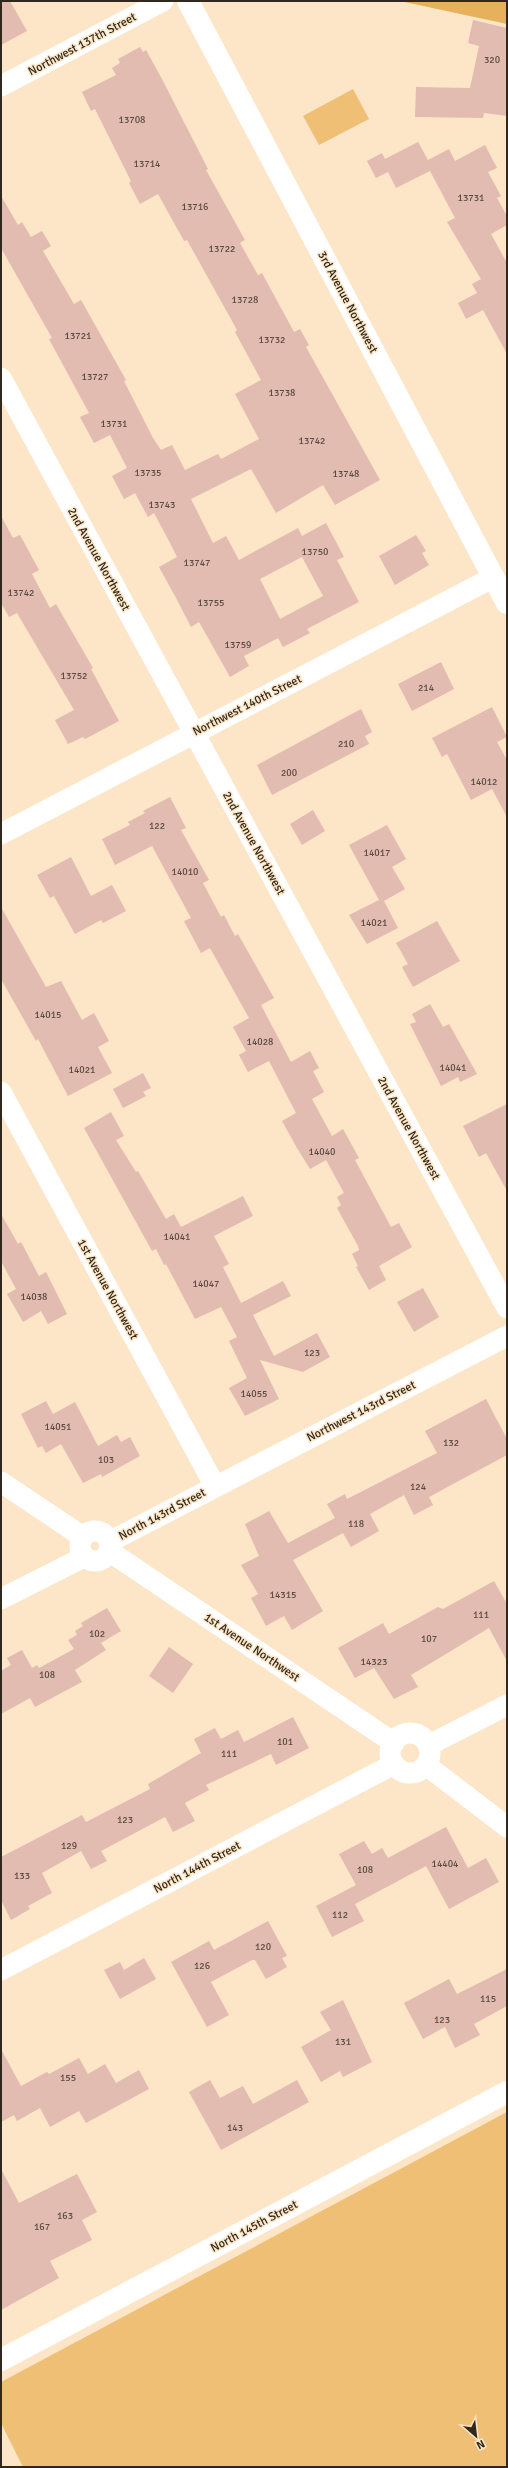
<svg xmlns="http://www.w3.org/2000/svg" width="508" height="2468" font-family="Signika,sans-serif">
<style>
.green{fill:#f0bf76}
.forest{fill:#e6b05d}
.building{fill:#e2bbb1;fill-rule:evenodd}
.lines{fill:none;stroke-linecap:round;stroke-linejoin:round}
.street{stroke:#fff;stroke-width:21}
.secondary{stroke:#fff;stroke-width:22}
.labels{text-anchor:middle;stroke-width:3;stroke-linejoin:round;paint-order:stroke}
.number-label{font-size:10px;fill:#5c4d41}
.street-label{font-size:12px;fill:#30281c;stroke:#fce6c7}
</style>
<rect width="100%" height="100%" fill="#fce6c7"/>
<!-- green -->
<g class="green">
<polygon points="353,89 369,119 319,145 303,116"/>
<polygon points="507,2112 507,2467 23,2467 1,2423 1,2382"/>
</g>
<!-- forest -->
<polygon class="forest" points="400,1 507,1 507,24"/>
<!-- building -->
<g class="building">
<polygon points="1,1 10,1 27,31 1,45"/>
<polygon points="473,20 507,28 507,116 484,113 483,118 415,117 416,87 470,88 479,46 468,43"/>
<path d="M140 47 143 52 146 50 162 79 208 169 206 170 245 240 240 243 258 275 262 273 294 332 300 329 309 345 306 347 380 480 335 505 323 485 276 513 251 469 191 499 213 543 226 536 239 560 298 528 302 536 326 523 344 557 337 560 359 602 307 629 310 633 283 647 278 638 244 656 249 666 230 677 199 622 191 627 176 598 159 567 177 557 170 543 154 513 148 517 135 493 124 499 112 476 127 468 110 435 94 443 80 417 89 413 49 339 52 338 1 248V196L18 225 22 222 31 237 42 231 51 246 43 251 74 304 81 300 126 380 124 381 153 438 161 450 172 445 185 470 218 454 221 459 259 439 235 394 261 380 235 332 237 330 187 240 184 241 158 194 140 204 129 183 131 181 95 109 91 111 82 92 116 75 112 68 120 63 118 59ZM302 557 323 596 280 619 260 579Z"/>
<polygon points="418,142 428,160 449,149 455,161 485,145 497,168 488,172 501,196 497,198 507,216 507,225 491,234 507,263 507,354 483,310 466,319 458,303 477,293 472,284 481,279 447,222 455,218 430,171 396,188 388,172 376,178 367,161 382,153 385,159"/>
<polygon points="1,516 13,538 20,535 39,570 32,574 50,608 56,604 93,668 91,669 119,721 85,739 83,737 68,744 55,720 74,710 17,613 9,617 1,603"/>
<polygon points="416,535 426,551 422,553 429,565 395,585 379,556"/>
<polygon points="441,662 454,689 412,711 398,684"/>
<polygon points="492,707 507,737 497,742 507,760 507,817 492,789 471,800 447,754 442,757 432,738"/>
<polygon points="361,709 372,732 365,736 369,744 272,795 257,765"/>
<polygon points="170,797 186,828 181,830 209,880 203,883 221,917 224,915 235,936 238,934 274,998 261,1005 291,1062 310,1051 319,1068 313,1071 324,1092 312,1099 332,1136 343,1129 359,1158 355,1160 391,1227 399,1223 412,1247 379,1266 386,1280 369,1290 356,1267 358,1266 352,1254 359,1250 358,1246 337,1208 341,1205 337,1197 344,1193 326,1160 310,1169 297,1148 282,1121 296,1113 269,1061 248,1072 239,1055 246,1051 233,1027 249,1018 210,948 201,953 184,921 191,918 152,846 115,865 102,839 130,825 128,822 145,813 143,811"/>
<polygon points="313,810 325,831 302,845 290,824"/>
<polygon points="387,825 406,859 392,867 405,889 384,901 398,928 367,944 349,915 379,900 349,845"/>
<polygon points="71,857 91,896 112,885 126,911 103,923 101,920 75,934 54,896 50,898 37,875"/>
<polygon points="1,907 46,987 61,981 82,1020 94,1013 109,1041 98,1047 112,1073 68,1096 38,1039 36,1041 1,979"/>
<polygon points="437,921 460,961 413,987 402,967 408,964 396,943"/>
<polygon points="430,1004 443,1027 449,1024 477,1074 460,1082 458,1077 441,1086 410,1024 416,1022 412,1014"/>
<polygon points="143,1073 151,1088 143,1092 146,1096 123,1108 113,1089"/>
<polygon points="507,1104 507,1191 486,1153 479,1157 463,1126"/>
<polygon points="111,1112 124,1136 116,1140 136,1172 138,1171 166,1219 174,1214 181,1227 243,1196 253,1216 214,1236 229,1264 223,1267 241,1303 283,1281 291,1296 253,1315 274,1356 317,1333 330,1357 303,1372 260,1360 279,1399 245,1416 229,1388 247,1378 229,1341 237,1337 221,1307 195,1319 166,1264 164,1265 156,1249 152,1251 84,1128"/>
<polygon points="1,1214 18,1244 21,1242 39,1276 46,1272 67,1314 48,1324 41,1311 23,1322 7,1294 16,1289 1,1261"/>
<polygon points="423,1288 439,1317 414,1332 397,1302"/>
<polygon points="486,1399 507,1439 507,1455 429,1497 433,1505 414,1515 404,1495 370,1514 379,1531 351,1547 343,1533 293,1560 323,1611 292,1630 284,1616 266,1626 251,1598 258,1594 241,1565 259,1556 245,1524 269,1511 288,1543 335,1518 327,1504 345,1494 347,1499 437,1453 425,1431"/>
<polygon points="46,1401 53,1414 75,1402 98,1446 117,1435 121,1442 130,1437 140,1456 102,1477 101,1474 83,1483 61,1444 46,1453 42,1446 38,1448 21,1414"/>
<polygon points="494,1581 507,1604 507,1661 489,1628 411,1675 418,1687 394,1699 374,1668 355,1678 338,1648 383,1623 389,1634 438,1607 443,1609"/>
<polygon points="107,1608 121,1631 101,1643 106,1650 75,1670 82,1682 35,1707 30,1698 1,1714 1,1671 11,1665 7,1658 22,1650 32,1668 37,1665 39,1668 74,1649 68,1640 77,1635 75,1631 83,1626 81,1623"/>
<polygon points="169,1647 193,1664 173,1693 149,1676"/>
<polygon points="293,1717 309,1748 276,1765 271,1754 206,1785 209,1790 185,1803 195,1821 173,1832 165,1817 101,1851 107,1861 91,1869 81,1851 42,1873 52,1893 28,1906 30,1909 11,1920 1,1900 1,1857 82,1815 86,1822 150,1789 148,1784 201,1753 194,1739 215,1728 221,1739 238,1730 244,1742"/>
<polygon points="446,1827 468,1868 486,1858 499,1882 449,1909 426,1866 355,1904 364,1921 332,1937 316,1906 356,1885 339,1854 364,1841 372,1854 382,1848 388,1858"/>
<polygon points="268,1921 287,1956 282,1958 287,1967 266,1979 255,1960 252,1960 211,1982 229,2015 207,2027 171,1962 209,1941 214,1950"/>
<polygon points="144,1958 156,1979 120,1999 104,1970 120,1962 124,1970"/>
<polygon points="507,1969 507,2006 474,2024 480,2035 455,2048 445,2027 423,2039 404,2003 449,1979 457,1994"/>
<polygon points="343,2000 372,2062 343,2077 340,2071 321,2082 301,2047 331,2030 320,2012"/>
<polygon points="1,2049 21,2086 47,2072 49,2074 79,2058 88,2074 105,2064 116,2083 139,2070 149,2089 86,2123 79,2111 50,2127 40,2108 17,2121 14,2115 1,2122"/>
<polygon points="210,2080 220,2098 243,2086 253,2104 297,2080 309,2102 221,2150 189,2092"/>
<polygon points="1,2169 19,2203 77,2174 97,2212 82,2220 92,2240 50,2261 59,2278 1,2310"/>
</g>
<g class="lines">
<!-- street -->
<g class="street">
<polyline points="1,86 163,1"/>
<polyline points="1,378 507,1308"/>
<polyline points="1,834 494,577"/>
<polyline points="1,1092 215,1486"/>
<polyline points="1,1482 83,1537"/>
<circle cx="95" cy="1546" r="15"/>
<polyline points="109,1542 507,1336"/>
<polyline points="109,1551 394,1743"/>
<polyline points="1,1599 84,1557"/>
<circle cx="410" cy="1753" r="20"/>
<polyline points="429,1745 507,1705"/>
<polyline points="426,1765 507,1827"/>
<polyline points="1,1970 394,1764"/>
</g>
<!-- secondary -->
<g class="secondary">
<polyline points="188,1 507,603"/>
<polyline points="1,2360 507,2092"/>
</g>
</g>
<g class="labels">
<!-- number labels -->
<g class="number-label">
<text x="492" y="63">320</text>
<text x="132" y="123">13708</text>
<text x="147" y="167">13714</text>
<text x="471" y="201">13731</text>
<text x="195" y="210">13716</text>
<text x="222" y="252">13722</text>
<text x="245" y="303">13728</text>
<text x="78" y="339">13721</text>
<text x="272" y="343">13732</text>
<text x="95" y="380">13727</text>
<text x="282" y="396">13738</text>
<text x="114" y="427">13731</text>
<text x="312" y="444">13742</text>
<text x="148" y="476">13735</text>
<text x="346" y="477">13748</text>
<text x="162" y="508">13743</text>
<text x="315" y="555">13750</text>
<text x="197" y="566">13747</text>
<text x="21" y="596">13742</text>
<text x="211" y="606">13755</text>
<text x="238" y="648">13759</text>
<text x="74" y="679">13752</text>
<text x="426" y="691">214</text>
<text x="346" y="747">210</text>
<text x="289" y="776">200</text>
<text x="484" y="785">14012</text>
<text x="157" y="829">122</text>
<text x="377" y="856">14017</text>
<text x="185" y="875">14010</text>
<text x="374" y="926">14021</text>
<text x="48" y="1018">14015</text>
<text x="260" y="1045">14028</text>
<text x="453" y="1071">14041</text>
<text x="82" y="1073">14021</text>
<text x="322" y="1155">14040</text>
<text x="177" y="1240">14041</text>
<text x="206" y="1287">14047</text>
<text x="34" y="1300">14038</text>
<text x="312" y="1356">123</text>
<text x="254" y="1397">14055</text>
<text x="58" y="1430">14051</text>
<text x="451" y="1446">132</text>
<text x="106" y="1463">103</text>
<text x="418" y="1490">124</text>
<text x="356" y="1527">118</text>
<text x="283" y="1598">14315</text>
<text x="481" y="1618">111</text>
<text x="97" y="1637">102</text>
<text x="429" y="1642">107</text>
<text x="374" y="1665">14323</text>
<text x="47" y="1678">108</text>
<text x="285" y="1745">101</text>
<text x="229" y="1757">111</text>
<text x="125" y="1823">123</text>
<text x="69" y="1849">129</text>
<text x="445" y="1867">14404</text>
<text x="365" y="1873">108</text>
<text x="22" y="1879">133</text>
<text x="340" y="1918">112</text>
<text x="263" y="1950">120</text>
<text x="202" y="1969">126</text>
<text x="488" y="2002">115</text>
<text x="442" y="2023">123</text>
<text x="343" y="2045">131</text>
<text x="68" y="2081">155</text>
<text x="235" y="2131">143</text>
<text x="65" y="2219">163</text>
<text x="42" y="2230">167</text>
</g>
<!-- street labels -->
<g class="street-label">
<text transform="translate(82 44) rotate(-28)" y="4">Northwest 137th Street</text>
<text transform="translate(348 302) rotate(62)" y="4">3rd Avenue Northwest</text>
<text transform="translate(99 559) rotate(61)" y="4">2nd Avenue Northwest</text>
<text transform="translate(247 705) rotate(-27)" y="4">Northwest 140th Street</text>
<text transform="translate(254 843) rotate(61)" y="4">2nd Avenue Northwest</text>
<text transform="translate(409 1128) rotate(61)" y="4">2nd Avenue Northwest</text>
<text transform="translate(108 1289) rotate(61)" y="4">1st Avenue Northwest</text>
<text transform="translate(361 1411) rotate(-27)" y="4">Northwest 143rd Street</text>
<text transform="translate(162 1514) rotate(-28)" y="4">North 143rd Street</text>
<text transform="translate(252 1647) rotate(34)" y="4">1st Avenue Northwest</text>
<text transform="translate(197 1867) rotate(-28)" y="4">North 144th Street</text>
<text transform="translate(254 2226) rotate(-28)" y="4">North 145th Street</text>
</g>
</g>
<!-- border -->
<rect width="508" height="2468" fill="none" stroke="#30281c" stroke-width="4"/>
<!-- north arrow -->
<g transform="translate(476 2436) rotate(152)" stroke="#fce6c7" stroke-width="3" paint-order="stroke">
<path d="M0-3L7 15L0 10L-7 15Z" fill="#30281c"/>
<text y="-6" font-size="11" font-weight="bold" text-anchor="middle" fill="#30281c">N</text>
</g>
</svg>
